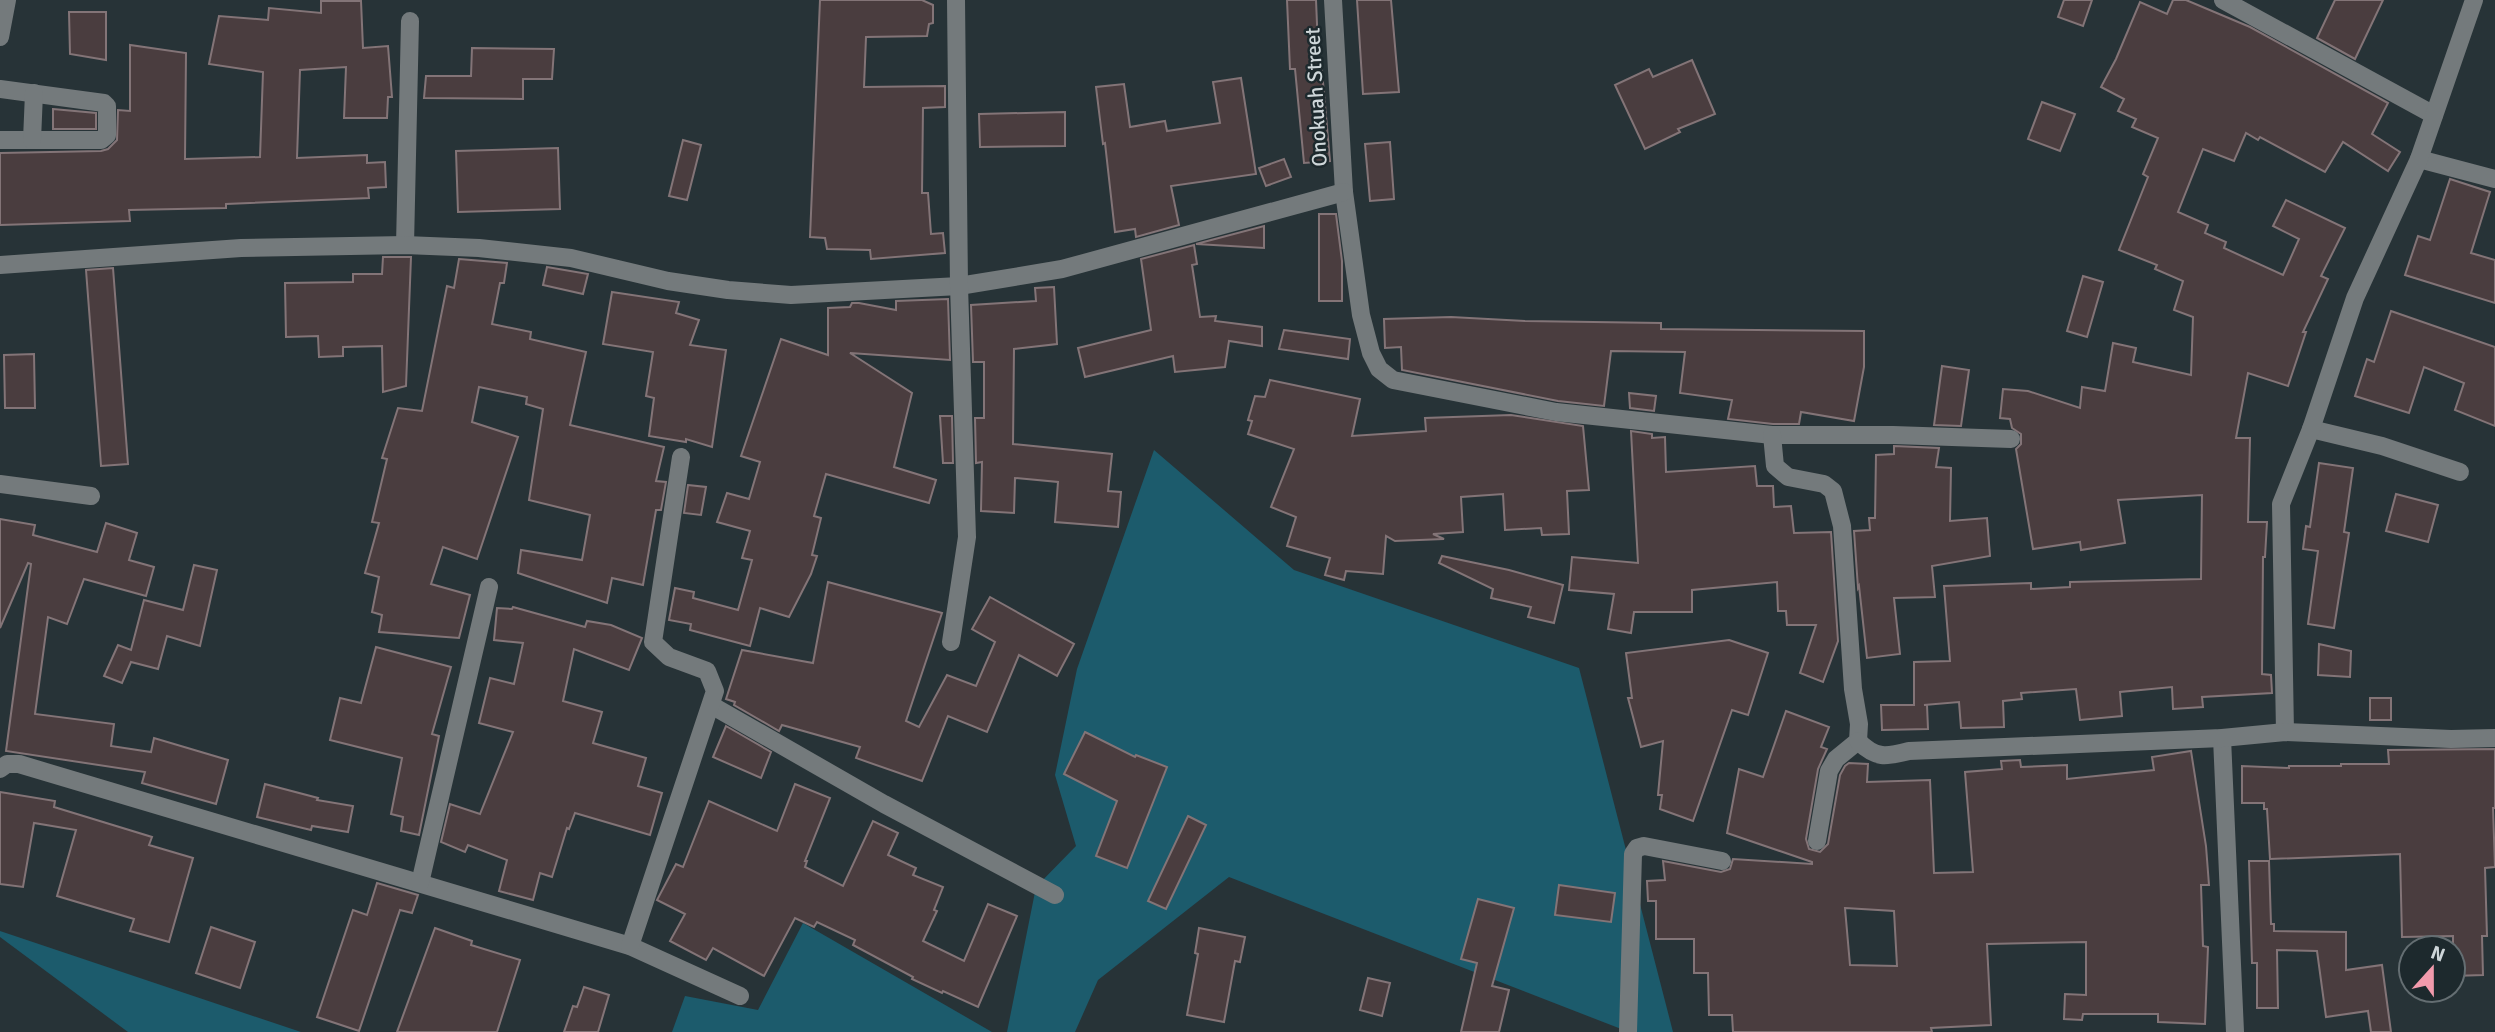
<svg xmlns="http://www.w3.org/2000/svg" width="2495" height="1032" font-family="Signika,sans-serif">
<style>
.green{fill:#1c5b6c}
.building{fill:#4a3d3f;stroke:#837477;stroke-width:2;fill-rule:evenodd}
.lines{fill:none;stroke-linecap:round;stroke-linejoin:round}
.minor{stroke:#747a7c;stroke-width:18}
.labels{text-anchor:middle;stroke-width:5;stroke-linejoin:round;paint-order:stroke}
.street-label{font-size:21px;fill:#ced6d9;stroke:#1d292d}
</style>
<rect width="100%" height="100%" fill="#273337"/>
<!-- green -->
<g class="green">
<polygon points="1154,450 1294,570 1579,668 1673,1032 1629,1032 1229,877 1098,980 1075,1032 1007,1032 1036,887 1076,846 1055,775 1077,669"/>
<polygon points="803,923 992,1032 672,1032 685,996 758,1010"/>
<polygon points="0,931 301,1032 128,1032 0,937"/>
</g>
<!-- building -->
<g class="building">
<polygon points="820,0 922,0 933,5 933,23 929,24 927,36 866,37 864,87 945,86 945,107 923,108 922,193 928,193 931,234 943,233 945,253 871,259 870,250 827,249 825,238 810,237"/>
<polygon points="1287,0 1316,0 1319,72 1322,71 1330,161 1304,163 1295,69 1290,69"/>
<polygon points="1357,0 1391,0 1399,92 1363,94"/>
<polygon points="2064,0 2092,0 2083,26 2058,17"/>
<polygon points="2173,0 2186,0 2250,27 2388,103 2372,134 2400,152 2388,171 2343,142 2325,172 2260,137 2258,140 2246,133 2234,161 2203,149 2178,212 2208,225 2205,233 2226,242 2224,248 2283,275 2299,239 2273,226 2286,200 2345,228 2321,276 2328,279 2303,332 2306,332 2288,386 2248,373 2236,438 2250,438 2248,522 2267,522 2265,557 2263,557 2262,674 2271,675 2272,693 2202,697 2203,707 2173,709 2172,687 2120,692 2122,716 2080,720 2076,689 2021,693 2022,699 2003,701 2004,727 1961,728 1959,702 1924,705 1927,705 1928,729 1882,730 1881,705 1914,705 1914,662 1950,661 1944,586 2031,583 2031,589 2070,587 2070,582 2201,579 2202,495 2118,500 2125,543 2081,550 2080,542 2033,549 2016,449 2021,444 2021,434 2012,428 2010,419 2000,418 2003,389 2028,391 2080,408 2082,387 2105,391 2113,343 2136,348 2133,362 2191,375 2193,317 2174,310 2183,281 2155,269 2157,265 2119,250 2148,177 2143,174 2158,138 2132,127 2136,119 2118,111 2124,99 2101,87 2116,59 2140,2 2167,14"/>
<polygon points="2335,0 2383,0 2355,59 2317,38"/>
<polygon points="321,1 361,1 363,48 388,46 392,97 388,97 387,118 344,118 346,67 300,70 297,158 367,155 367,163 385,162 386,187 368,188 369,198 226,204 226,208 129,210 130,221 0,225 0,153 101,151 108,149 117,140 118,110 130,111 130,45 186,53 185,159 260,157 263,72 209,64 219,16 268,20 269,8 321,13"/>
<polygon points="69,12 106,12 106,60 70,54"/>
<polygon points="472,48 554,49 552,79 523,79 523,99 424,98 426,76 471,76"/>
<polygon points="1692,60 1715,114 1678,129 1680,132 1645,149 1615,85 1649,69 1653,77"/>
<polygon points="1241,78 1256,174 1171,186 1179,225 1136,237 1135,229 1115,232 1105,143 1103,144 1096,87 1124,84 1130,127 1165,121 1167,131 1220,123 1213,82"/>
<polygon points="2042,102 2075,114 2060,151 2028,139"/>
<polygon points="53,109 96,113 96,129 53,129"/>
<polygon points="1065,112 1065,146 980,147 979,114"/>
<polygon points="683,140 701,145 687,200 669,196"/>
<polygon points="1390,142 1394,199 1370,201 1365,144"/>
<polygon points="558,148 560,209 458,212 456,151"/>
<polygon points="1284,159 1291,177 1266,186 1259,168"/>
<polygon points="2450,179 2490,192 2471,253 2495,260 2495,303 2405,275 2418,236 2430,240"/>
<polygon points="1319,214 1336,214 1342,261 1342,301 1319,301"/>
<polygon points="1264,226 1264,248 1196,244"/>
<polygon points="1194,245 1197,264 1192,265 1200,317 1216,316 1215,321 1262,327 1262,346 1229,341 1225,367 1175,372 1173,356 1085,377 1078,348 1151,330 1141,259"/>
<polygon points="383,257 411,257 406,386 383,392 382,346 343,347 343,356 319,357 318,336 286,337 285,283 353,282 353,274 382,274"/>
<polygon points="459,259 507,263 504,283 500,283 492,324 531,332 530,339 586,352 570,425 664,447 656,481 666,482 661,510 656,510 643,585 612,578 607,603 518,573 521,550 582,560 590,515 529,500 543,409 526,404 527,397 479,387 472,422 518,437 477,559 443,547 431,584 470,595 459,638 379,632 382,615 372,612 379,577 365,573 379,523 372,522 387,459 382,458 398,408 422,411 447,286 454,288"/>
<polygon points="547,267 588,274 583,294 543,285"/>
<polygon points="113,268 128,464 101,466 86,270"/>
<polygon points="2083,276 2103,282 2087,337 2067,331"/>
<polygon points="1054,287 1057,344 1014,349 1013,444 1112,454 1108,491 1121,492 1118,527 1055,522 1058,482 1015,478 1014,513 981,511 982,462 976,463 975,418 984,418 984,362 973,362 971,305 1036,301 1035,288"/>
<polygon points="612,292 679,302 676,313 699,320 690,345 726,350 712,447 686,439 686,442 649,436 654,398 646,396 653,352 603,344"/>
<polygon points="948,299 950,360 850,353 912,393 894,467 936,480 929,503 826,474 814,516 821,518 812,555 817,556 811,574 789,617 760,608 750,646 690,630 691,624 669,620 675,588 694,592 693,598 738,610 752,560 742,558 750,531 717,522 727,493 749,499 760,462 741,456 781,339 828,355 828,308 850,307 852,303 859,303 896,310 896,301"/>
<polygon points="2391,311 2495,347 2495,426 2455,410 2464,383 2424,367 2409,413 2355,396 2367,359 2374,362"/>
<polygon points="1451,317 1525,321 1661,323 1661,329 1864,331 1864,367 1854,421 1801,412 1799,424 1773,424 1728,419 1732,400 1680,393 1685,352 1611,351 1604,406 1558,401 1402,370 1401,347 1385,348 1384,319"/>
<polygon points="1284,330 1350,339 1348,359 1279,349"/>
<polygon points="34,354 35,408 5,408 4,355"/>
<polygon points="1942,366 1969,370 1961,426 1934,425"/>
<polygon points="1270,380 1360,399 1352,436 1426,431 1425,418 1511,415 1583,426 1589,490 1567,491 1569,534 1542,535 1541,528 1505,530 1503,494 1461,497 1463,532 1433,534 1444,539 1395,541 1386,536 1383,574 1346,571 1344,580 1325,575 1330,558 1287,546 1296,517 1271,507 1294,449 1248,434 1252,421 1248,420 1255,396 1265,397"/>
<polygon points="1629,393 1656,396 1654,411 1630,408"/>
<polygon points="940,416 952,416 953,463 943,463"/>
<polygon points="1631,431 1652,434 1652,438 1665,437 1666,472 1755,466 1757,486 1773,486 1774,507 1791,506 1794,533 1831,532 1838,641 1823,682 1800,673 1816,625 1787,625 1786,611 1778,611 1777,582 1692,590 1692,612 1634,612 1631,633 1608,629 1614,594 1569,590 1572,557 1638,563"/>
<polygon points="1894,446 1939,448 1936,467 1951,468 1950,521 1987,518 1990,556 1932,566 1935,597 1894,598 1900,654 1867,658 1859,586 1858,588 1854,531 1870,530 1869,518 1875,518 1876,455 1894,454"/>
<polygon points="2319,463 2353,468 2344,532 2349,533 2334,628 2308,624 2318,551 2303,549 2306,526 2310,527"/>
<polygon points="688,485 706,487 701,515 684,513"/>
<polygon points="2396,494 2438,505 2428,542 2386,531"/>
<polygon points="0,519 35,525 33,535 97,552 106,523 137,533 129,560 154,567 146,596 84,579 67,624 48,617 35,714 114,724 111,746 151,752 154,738 228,760 216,804 142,783 145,772 6,751 31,564 28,563 0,628"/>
<polygon points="1442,556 1509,570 1563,585 1554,623 1528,617 1531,607 1491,598 1493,589 1439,563"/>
<polygon points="194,565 217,570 200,646 167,636 158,669 131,662 122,683 104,676 118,645 131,650 144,600 183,610"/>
<polygon points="828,582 942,613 906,721 919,727 947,675 976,686 995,642 972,629 990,597 1074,644 1057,676 1019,655 987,732 948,716 922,781 856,758 860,747 782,725 779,731 734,705 735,702 726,699 742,650 813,663"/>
<polygon points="513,607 585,627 587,621 611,625 642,638 629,670 574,649 563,701 602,712 593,743 646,758 638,786 662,793 650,835 575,813 569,829 567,828 552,877 540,873 533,900 499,891 507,860 468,845 465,852 441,842 450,804 480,814 513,732 479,723 490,678 514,684 523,643 494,640 497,608 512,609"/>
<polygon points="1729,640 1768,653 1748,715 1732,710 1693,821 1660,809 1662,795 1658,795 1663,741 1641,747 1628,698 1632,698 1626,653"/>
<polygon points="2319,644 2351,651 2350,677 2318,675"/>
<polygon points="376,647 451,667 432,734 439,736 419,835 401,831 403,817 391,814 402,758 330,740 340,698 361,703"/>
<rect x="2370" y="698" width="21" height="22"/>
<path d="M1786 711 1829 727 1821 747 1827 749 1818 769 1806 839 1809 849 1820 852 1828 844 1840 775 1845 766 1849 763 1868 764 1867 782 1930 780 1934 873 1973 872 1965 772 2002 769 2001 761 2020 760 2021 767 2067 765V779L2154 770 2152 757 2191 751 2206 846 2209 885H2201L2203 946 2208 947 2205 1024 2158 1022V1014H2083L2082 1020 2064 1019 2065 994 2086 995V942L1987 944 1991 1025 1931 1028 1932 1032H1733L1732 1015H1709L1708 973H1694V939H1656V901H1648L1647 881 1665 880 1663 861 1721 872 1730 869 1733 859 1812 864V862L1727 833 1739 769 1763 777ZM1845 908 1894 911 1897 966 1850 965Z"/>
<polygon points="726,726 771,752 761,778 713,757"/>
<polygon points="1085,732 1135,757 1136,755 1167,767 1127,868 1096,856 1117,801 1064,774"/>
<polygon points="2495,749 2495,808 2493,808 2495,867 2485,868 2487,936 2482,936 2483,975 2453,976 2453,936 2402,937 2400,854 2270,859 2267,809 2264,809 2264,803 2242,803 2242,766 2289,768 2289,766 2341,766 2341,764 2389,764 2388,750"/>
<polygon points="265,784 318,798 317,800 353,806 348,832 312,826 311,830 257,817"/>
<polygon points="795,784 830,798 805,861 807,861 805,867 843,886 873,821 898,833 888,855 916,868 913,875 943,887 934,910 937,911 923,941 964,961 988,904 1017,916 978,1007 943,991 942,993 912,979 913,977 853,945 855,940 817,922 814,927 795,918 764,976 713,948 706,960 670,941 685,914 657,900 676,864 683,867 709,801 777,831"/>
<polygon points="0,792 55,801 54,807 152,837 149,845 193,858 169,942 130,931 134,919 57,896 76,830 34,823 23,887 0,884"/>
<polygon points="1188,816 1206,825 1166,909 1148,901"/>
<polygon points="2249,861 2269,861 2271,924 2274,924 2274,931 2346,932 2346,970 2382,965 2391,1032 2371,1032 2368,1011 2326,1017 2317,951 2277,950 2278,1008 2257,1008 2257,963 2252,963"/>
<polygon points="377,883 418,895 412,913 400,910 359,1031 317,1017 353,910 367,915"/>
<polygon points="1559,885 1615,893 1611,922 1555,915"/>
<polygon points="1478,899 1514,908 1492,986 1509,990 1499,1032 1461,1032 1477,963 1461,959"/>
<polygon points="211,927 255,942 240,988 196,973"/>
<polygon points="435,928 472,941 471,945 520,960 497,1032 397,1032"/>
<polygon points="1199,928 1245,937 1240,962 1235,961 1224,1022 1187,1015 1198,954 1195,953"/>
<polygon points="1368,978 1390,983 1382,1016 1360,1010"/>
<polygon points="584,987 609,995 598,1032 564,1032 573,1006 577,1007"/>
</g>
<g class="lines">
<!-- minor -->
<g class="minor">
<polyline points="1333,0 1344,192 1361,315 1371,353 1379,369 1393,380 1556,412 1772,435 1893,435 2011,439"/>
<polyline points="2223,0 2434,115"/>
<polyline points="0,37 7,0"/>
<polyline points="0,89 104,103 107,106 107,135 101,140 0,140"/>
<polyline points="32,140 34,93"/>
<polyline points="2419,159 2495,179"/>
<polyline points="405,245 410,21"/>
<polyline points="0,265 241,248 405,245 479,248 571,258 668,281 728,290 791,295 959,286 1062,269 1344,192"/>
<polyline points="2311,429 2382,446 2460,472"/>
<polyline points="1772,435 1775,466 1788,477 1824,484 1833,491 1842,526 1853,689 1859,724 1858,741 1836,759 1829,771 1817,841"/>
<polyline points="0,484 91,496"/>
<polyline points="951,642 967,537 959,286 956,0"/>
<polyline points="711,705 884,804 1055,895"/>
<polyline points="2285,732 2281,504 2311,429 2355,298 2419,159 2474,0"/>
<polyline points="2222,738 2235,1032"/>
<path d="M1858 741C1876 759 1886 757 1909 751L2222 738 2285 732 2451 739 2495 738"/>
<polyline points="0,769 7,764 19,764 630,946 740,996"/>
<polyline points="420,883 489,587"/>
<polyline points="630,946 715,691 707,671 669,657 653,642 681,457"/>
<polyline points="1628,1032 1633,854 1637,848 1644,846 1722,861"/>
</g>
</g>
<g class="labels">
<!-- street labels -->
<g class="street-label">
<text transform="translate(1316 97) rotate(-93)" y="7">Onokuah Street</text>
</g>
</g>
<!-- north arrow -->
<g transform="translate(2432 969) rotate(21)"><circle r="33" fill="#1d292d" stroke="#646e72" stroke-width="2"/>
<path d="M0-5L12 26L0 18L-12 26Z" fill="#f29aac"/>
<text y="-10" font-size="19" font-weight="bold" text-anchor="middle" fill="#ced6d9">N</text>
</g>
</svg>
